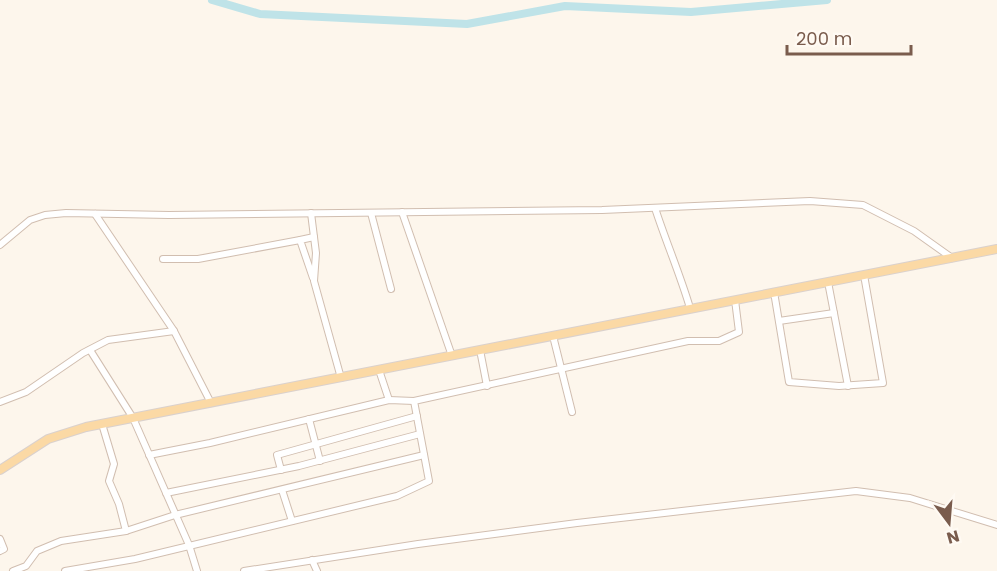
<svg xmlns="http://www.w3.org/2000/svg" width="997" height="571" font-family="Poppins,sans-serif">
<style>
.lines{fill:none;stroke-linecap:round;stroke-linejoin:round}
.river{stroke:#bfe3e8;stroke-width:8}
.minor-casing{stroke:#d1beb0;stroke-width:8}
.major-casing{stroke:#dad1cd;stroke-width:10}
.minor{stroke:#fff;stroke-width:6}
.major{stroke:#fbd9a5;stroke-width:8}
</style>
<rect width="100%" height="100%" fill="#fdf6ec"/>
<g class="lines">
<!-- river -->
<polyline class="river" points="212,0 260,14 467,24 565,6 691,12 827,0"/>
<defs>
<g id="minor">
<path d="M655 208C666 242 680 274 690 308"/>
<polyline points="402,212 452,356"/>
<polyline points="311,213 316,253 314,281 341,378"/>
<polyline points="371,213 391,289"/>
<polyline points="95,214 174,331 211,403"/>
<polyline points="0,245 30,220 45,215 66,213 169,215 602,210 810,201 863,205 914,231 952,258"/>
<polyline points="163,259 198,259 300,240"/>
<polyline points="313,278 300,240 314,237"/>
<polyline points="828,282 848,386"/>
<polyline points="774,292 789,382 839,386 883,383 864,275"/>
<polyline points="779,321 834,313"/>
<polyline points="553,336 572,412"/>
<polyline points="90,350 133,418 189,545 197,571"/>
<polyline points="480,350 487,386"/>
<polyline points="379,370 389,400"/>
<polyline points="0,402 26,392 83,353 108,340 174,331"/>
<polyline points="309,419 320,461"/>
<polyline points="102,424 114,464 109,481 119,504 126,531"/>
<polyline points="149,455 210,443 389,400 414,401"/>
<polyline points="281,470 277,455 417,416"/>
<polyline points="282,490 292,521"/>
<polyline points="166,493 299,466 420,434"/>
<polyline points="0,539 4,549 0,551"/>
<polyline points="312,560 317,571"/>
<polyline points="13,571 26,566 37,551 61,541 126,531 175,515 424,455"/>
<polyline points="65,571 135,559 397,496 429,481 414,401 688,341 719,341 739,332 735,300"/>
<polyline points="244,571 418,544 577,523 856,491 910,498 997,525"/>
</g>
<polyline id="major" points="0,470 48,439 86,427 997,249"/>
</defs>
<!-- minor casing -->
<use href="#minor" class="minor-casing"/>
<!-- major casing -->
<use href="#major" class="major-casing"/>
<!-- minor -->
<use href="#minor" class="minor"/>
<!-- major -->
<use href="#major" class="major"/>
</g>
<!-- north arrow -->
<g transform="translate(949 523) rotate(164)" stroke="#fffaf3" stroke-width="4.5" paint-order="stroke">
<path d="M0-4.5L10 22L0 15L-10 22Z" fill="#7a5c4d"/>
<text y="-9" font-size="16" font-weight="bold" text-anchor="middle" fill="#7a5c4d">N</text>
</g>
<!-- scale -->
<path d="M787 45v9h124v-9" fill="none" stroke="#7a5c4d" stroke-width="3"/>
<text x="796" y="45" font-size="18" fill="#7a5c4d" stroke="#fffaf3" stroke-width="4.5" paint-order="stroke">200 m</text>
</svg>
